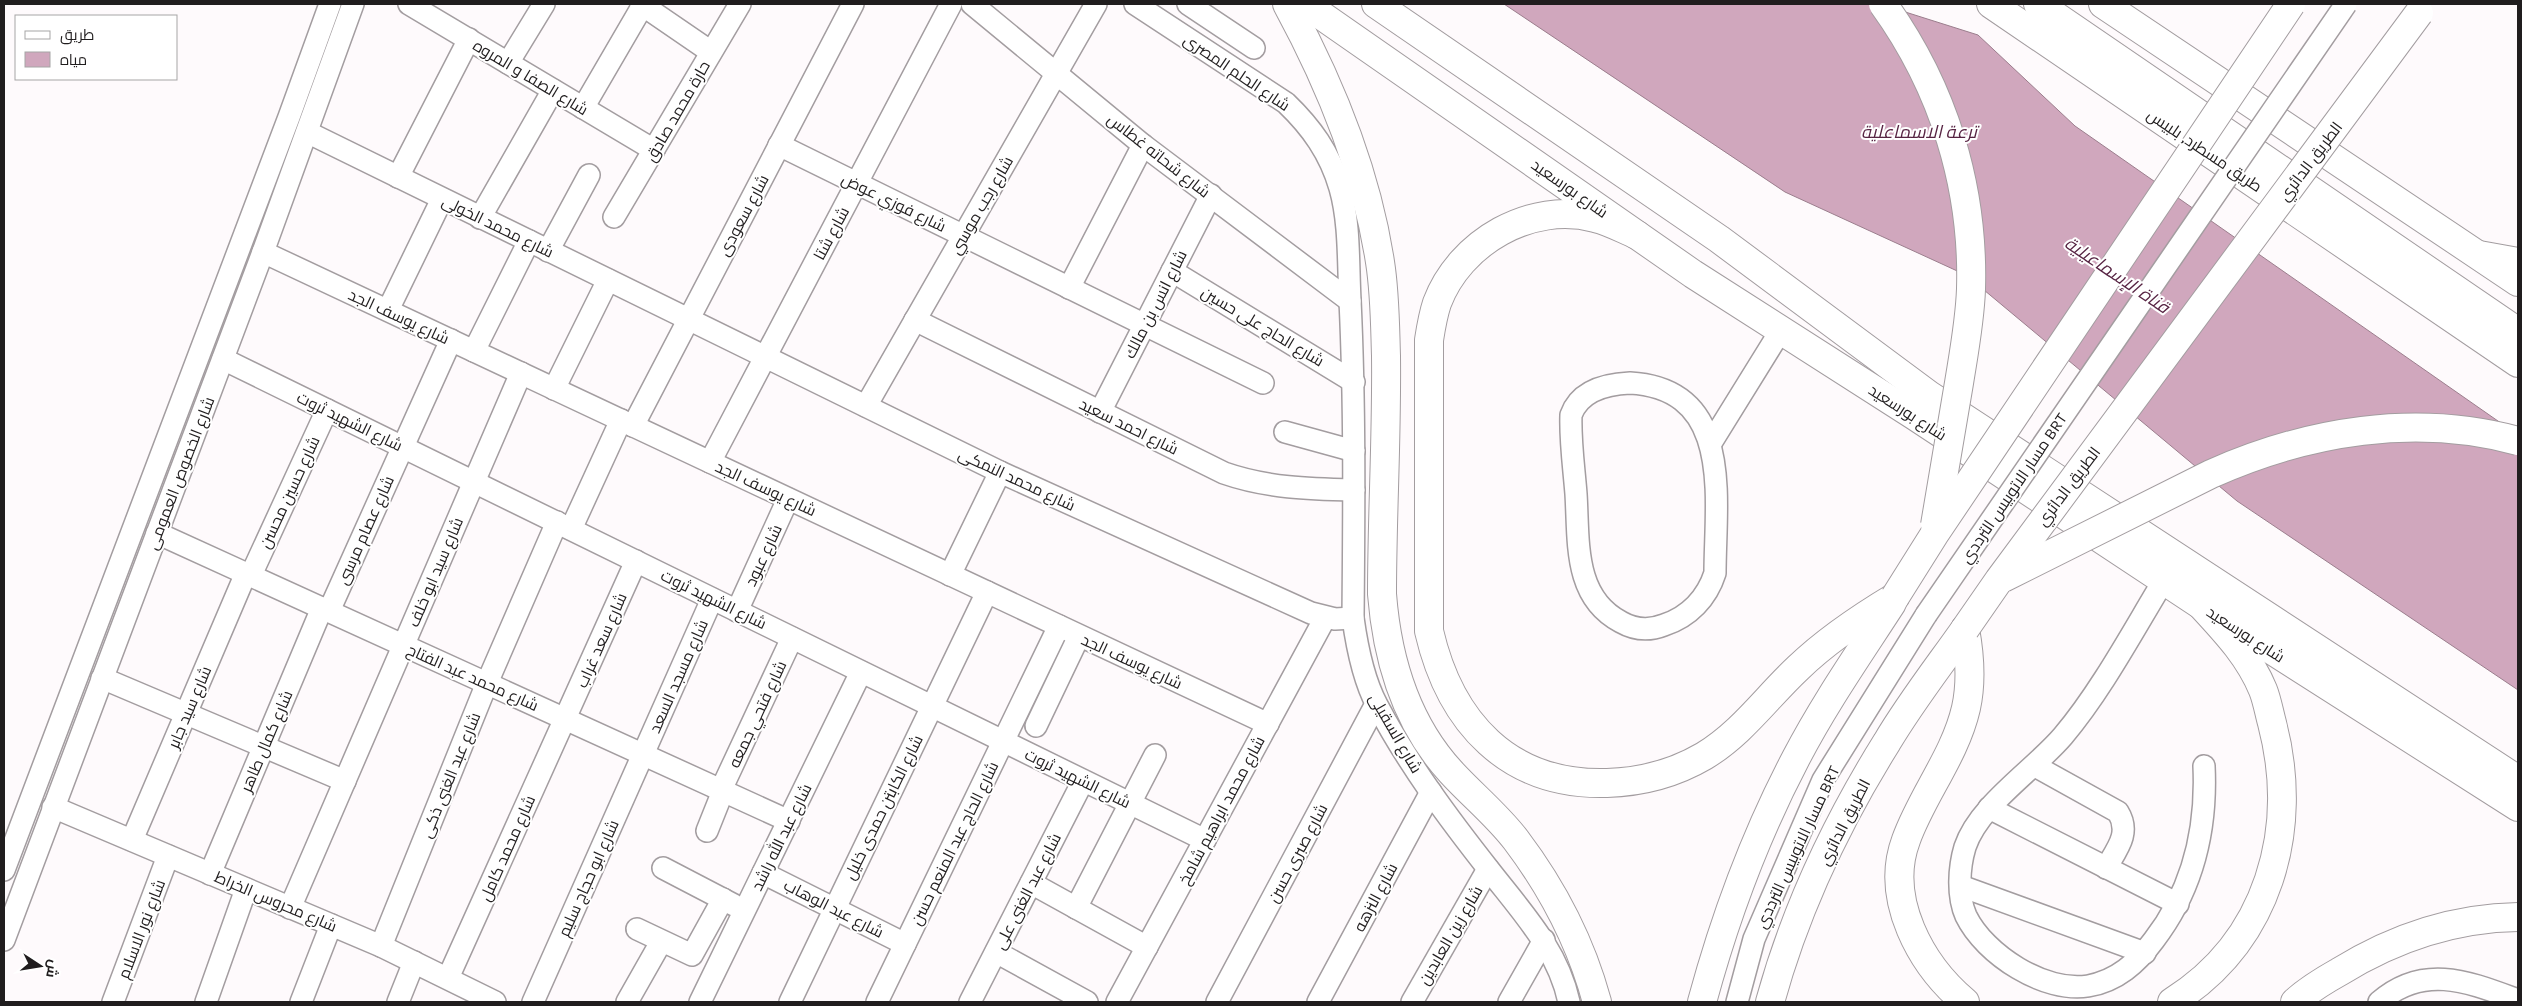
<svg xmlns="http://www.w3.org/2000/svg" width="2522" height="1006" font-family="Karla,Cairo,sans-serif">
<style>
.water{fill:#d0a7bd;stroke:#9b7e8d}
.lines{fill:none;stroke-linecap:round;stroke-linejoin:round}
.minor-casing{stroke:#a39da0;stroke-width:24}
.major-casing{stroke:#a39da0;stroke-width:30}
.highway-casing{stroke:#a39da0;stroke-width:30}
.minor{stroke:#fff;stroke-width:21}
.major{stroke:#fff;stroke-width:28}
.highway{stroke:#fff;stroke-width:28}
.minor-bridge-casing{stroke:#a39da0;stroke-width:24;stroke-linecap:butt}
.highway-bridge-casing{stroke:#a39da0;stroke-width:30;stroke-linecap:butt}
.minor-bridge{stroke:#fff;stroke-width:21}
.highway-bridge{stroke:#fff;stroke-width:28}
.labels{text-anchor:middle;stroke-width:4;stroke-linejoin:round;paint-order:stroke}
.street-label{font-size:16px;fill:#201d1e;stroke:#fff}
.water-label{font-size:18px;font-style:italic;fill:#572443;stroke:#fff}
</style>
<rect width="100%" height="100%" fill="#fefafc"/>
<!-- water -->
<polygon class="water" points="1504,4 1880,4 1978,35 2075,126 2518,435 2518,690 2237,501 1966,275 1785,192"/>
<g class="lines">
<defs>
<g id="minor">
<polyline points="409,4 654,150"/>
<polyline points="641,4 711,52"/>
<polyline points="972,4 1143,145 1350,301"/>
<path d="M1135 4 1286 103C1311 127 1330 153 1340 188 1350 223 1348 264 1350 300 1355 406 1354 512 1353 618 1357 647 1363 679 1377 705 1408 764 1449 819 1490 871 1522 912 1558 950 1569 1002"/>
<polyline points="1188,4 1254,48"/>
<polyline points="508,63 544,4"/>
<polyline points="583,108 643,5"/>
<polyline points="307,132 1000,472 1311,613 1335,619 1353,618"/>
<polyline points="779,145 1263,383"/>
<polyline points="398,177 469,39"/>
<polyline points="614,217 740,4"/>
<polyline points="480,218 553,90"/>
<polyline points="548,251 589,175"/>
<polyline points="263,252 1268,724"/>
<polyline points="1172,271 1354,382"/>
<polyline points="1069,288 1143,145"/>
<polyline points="388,310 442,199"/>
<path d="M915 320 1224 473C1267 488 1309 489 1354 490"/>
<polyline points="474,351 529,241"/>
<polyline points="223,359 1205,840"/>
<path d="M1630 383C1735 389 1715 500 1715 573 1707 598 1689 617 1664 625 1649 631 1635 630 1621 622 1573 597 1579 541 1576 494 1574 468 1570 441 1571 415 1580 390 1607 384 1630 383Z"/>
<polyline points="554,389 608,280"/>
<polyline points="866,406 1096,4"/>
<polyline points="1100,412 1211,195"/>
<polyline points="633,426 853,4"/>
<polyline points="1285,432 1354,451"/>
<polyline points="1711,443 1781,330"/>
<polyline points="710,462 951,4"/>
<polyline points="571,529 621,420"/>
<polyline points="157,533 789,821"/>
<polyline points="251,575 327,410"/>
<polyline points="950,575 1000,472"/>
<path d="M2164 580C2133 631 2101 691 2063 736 2034 770 1979 805 1965 847 1959 867 1957 896 1966 916 1985 955 2045 993 2088 986 2117 981 2137 963 2154 940 2193 889 2207 829 2204 766"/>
<polyline points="329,611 451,340"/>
<polyline points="737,611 788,499"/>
<polyline points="102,678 345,781"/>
<polyline points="1036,726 1079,636"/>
<path d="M2035 766 2118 812C2131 833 2117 849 2106 868"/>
<polyline points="721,790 792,638"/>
<polyline points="53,807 381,946 495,1002"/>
<polyline points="1989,808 2178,904"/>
<polyline points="707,831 723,791"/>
<polyline points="132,840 246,573"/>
<polyline points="663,868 734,905"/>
<polyline points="4,870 289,117 330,4"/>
<polyline points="763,873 905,944"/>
<polyline points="210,874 322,608"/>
<polyline points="1031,883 1147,947"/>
<polyline points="1961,886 2145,953"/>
<polyline points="290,908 521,373"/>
<polyline points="1076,908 1155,755"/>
<polyline points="637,929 692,955 723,899"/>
<polyline points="4,940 263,252 353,4"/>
<polyline points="381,946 487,683 557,522"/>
<polyline points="996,952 1087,1002"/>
<polyline points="448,978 636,561"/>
<polyline points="113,1002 168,856"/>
<polyline points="206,1002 246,889"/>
<polyline points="301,1002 331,925"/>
<polyline points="398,1002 414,962"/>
<polyline points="533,1002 712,599"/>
<polyline points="627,1002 661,942"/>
<polyline points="700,1002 861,672"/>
<polyline points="790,1002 987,592"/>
<polyline points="877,1002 1059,626"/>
<polyline points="970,1002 1083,781"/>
<polyline points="1117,1002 1325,618"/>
<polyline points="1217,1002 1376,704"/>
<polyline points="1318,1002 1431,792"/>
<polyline points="1412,1002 1488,869"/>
<polyline points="1509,1002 1544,940"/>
<polyline points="1737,1002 1754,939 1823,780 1926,615"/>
<path d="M2379 1002C2424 963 2469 982 2518 1000"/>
</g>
<g id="major">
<polyline points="1305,4 1693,274 1915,416 2201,605 2518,807"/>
<polyline points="1376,4 1719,239 1929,395 2518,780"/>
<polyline points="1991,4 2518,363"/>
<polyline points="2038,4 2518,332"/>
<polyline points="2103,4 2518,282"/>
</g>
<g id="highway">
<path d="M1287 4C1331 85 1366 170 1380 262 1385 293 1385 325 1386 356 1387 436 1382 515 1382 594 1387 658 1406 723 1451 772 1472 795 1497 815 1516 840 1553 889 1581 943 1597 1002"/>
<path d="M1637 235C1623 229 1609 221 1595 218 1531 201 1460 242 1437 303 1433 315 1431 327 1429 340V631C1450 722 1508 786 1607 783 1640 782 1675 773 1704 756 1742 733 1766 698 1798 668 1827 640 1860 618 1895 597"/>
<polyline points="2479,255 2518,262"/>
<path d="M1965 629C1970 656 1972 681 1966 708 1955 756 1922 795 1906 840 1884 899 1921 965 1965 1002"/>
<path d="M1702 1002C1725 917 1755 836 1796 758 1824 704 1859 654 1892 603"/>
<path d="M1770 1002C1795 911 1837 822 1887 742 1910 703 1939 666 1965 629"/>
<path d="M2172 1002C2269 941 2300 830 2272 723 2269 712 2267 700 2263 690 2249 656 2225 631 2201 605"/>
<path d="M2295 1002C2308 990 2323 981 2339 972 2394 938 2453 918 2518 917"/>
</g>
</defs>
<!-- minor casing -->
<use href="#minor" class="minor-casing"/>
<!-- major casing -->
<use href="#major" class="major-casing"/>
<!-- highway casing -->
<use href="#highway" class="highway-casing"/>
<!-- minor -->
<use href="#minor" class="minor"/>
<!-- major -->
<use href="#major" class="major"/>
<!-- highway -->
<use href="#highway" class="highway"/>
<defs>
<polyline id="minor-bridge" points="1926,615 2346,4"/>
<g id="highway-bridge">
<path d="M1883 4C1943 87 1974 186 1971 289 1970 320 1964 352 1959 383 1951 430 1943 478 1935 525"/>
<path d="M2003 578 2211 474C2307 431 2416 413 2518 441"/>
<polyline points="1895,597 1934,535 2291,4"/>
<polyline points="1965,629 1999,580 2419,13"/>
</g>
</defs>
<!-- minor-bridge casing -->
<use href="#minor-bridge" class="minor-bridge-casing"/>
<!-- highway-bridge casing -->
<use href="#highway-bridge" class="highway-bridge-casing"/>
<!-- minor-bridge -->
<use href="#minor-bridge" class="minor-bridge"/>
<!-- highway-bridge -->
<use href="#highway-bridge" class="highway-bridge"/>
</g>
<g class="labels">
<!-- street labels -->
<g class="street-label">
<text transform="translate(1237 72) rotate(34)" y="6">شارع الحلم المصرى</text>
<text transform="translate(531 77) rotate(31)" y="6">شارع الصفا و المروه</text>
<text transform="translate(677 111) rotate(-60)" y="6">حارة محمد صادق</text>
<text transform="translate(2205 150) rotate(34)" y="6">طريق مسطرد, بلبيس</text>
<text transform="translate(1159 155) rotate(38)" y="6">شارع شحاته غطاس</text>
<text transform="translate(2310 161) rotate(-53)" y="6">الطريق الدائري</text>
<text transform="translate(1570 188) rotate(35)" y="6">شارع بورسعيد</text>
<text transform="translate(894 202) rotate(26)" y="6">شارع فوزي عوض</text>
<text transform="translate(981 205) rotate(-60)" y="6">شارع رجب موسي</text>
<text transform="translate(743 215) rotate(-62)" y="6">شارع سعودى</text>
<text transform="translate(498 226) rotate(26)" y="6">شارع محمد الخولى</text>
<text transform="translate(831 233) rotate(-62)" y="6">شارع شتا</text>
<text transform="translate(1155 304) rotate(-63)" y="6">شارع انس بن مالك</text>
<text transform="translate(399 316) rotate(25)" y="6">شارع يوسف الجد</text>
<text transform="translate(1263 326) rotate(31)" y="6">شارع الحاج على حسين</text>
<text transform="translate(1908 412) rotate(33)" y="6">شارع بورسعيد</text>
<text transform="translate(350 421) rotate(26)" y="6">شارع الشهيد ثروت</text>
<text transform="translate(1129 426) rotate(26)" y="6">شارع احمد سعيد</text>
<text transform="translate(180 473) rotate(-69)" y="6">شارع الخصوص العمومى</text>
<text transform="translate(1017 479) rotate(25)" y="6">شارع محمد النمكى</text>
<text transform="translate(2068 486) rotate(-53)" y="6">الطريق الدائري</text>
<text transform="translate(766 488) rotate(25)" y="6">شارع يوسف الجد</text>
<text transform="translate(2013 488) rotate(-56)" y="6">مسار الاتوبيس الترددي BRT</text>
<text transform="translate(289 492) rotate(-65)" y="6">شارع حسين محسن</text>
<text transform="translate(365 530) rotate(-66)" y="6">شارع عصام مرسى</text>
<text transform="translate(763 555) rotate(-65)" y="6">شارع عبود</text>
<text transform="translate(435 572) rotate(-67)" y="6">شارع سيد ابو خلف</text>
<text transform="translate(714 599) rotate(26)" y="6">شارع الشهيد ثروت</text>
<text transform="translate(2246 634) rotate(33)" y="6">شارع بورسعيد</text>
<text transform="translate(601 640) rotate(-66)" y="6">شارع سعد غراب</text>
<text transform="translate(1132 661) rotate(25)" y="6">شارع يوسف الجد</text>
<text transform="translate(678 676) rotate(-66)" y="6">شارع مسجد السعد</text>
<text transform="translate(473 677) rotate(24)" y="6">شارع محمد عبد الفتاح</text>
<text transform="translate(189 707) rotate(-67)" y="6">شارع سيد جابر</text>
<text transform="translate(757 714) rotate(-65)" y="6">شارع فتحي جمعه</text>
<text transform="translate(1396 733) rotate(60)" y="6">شارع السقيلى</text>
<text transform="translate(266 741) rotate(-67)" y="6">شارع كمال طاهر</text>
<text transform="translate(450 775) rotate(-68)" y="6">شارع عبد الغنى ذكى</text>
<text transform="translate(1078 778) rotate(26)" y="6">شارع الشهيد ثروت</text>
<text transform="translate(883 807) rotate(-64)" y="6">شارع الكابتن حمدى خليل</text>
<text transform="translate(1221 810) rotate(-62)" y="6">شارع محمد ابراهيم شامخ</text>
<text transform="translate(1844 822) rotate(-63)" y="6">الطريق الدائري</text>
<text transform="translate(781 837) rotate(-64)" y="6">شارع عبد الله راشد</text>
<text transform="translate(954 843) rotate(-64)" y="6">شارع الحاج عبد المنعم حسن</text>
<text transform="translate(1797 847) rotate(-65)" y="6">مسار الاتوبيس الترددي BRT</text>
<text transform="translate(507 848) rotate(-66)" y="6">شارع محمد كامل</text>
<text transform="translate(1297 853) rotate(-62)" y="6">شارع صبرى حسن</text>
<text transform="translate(588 878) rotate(-66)" y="6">شارع ابو حجاج سليم</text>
<text transform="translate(1027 891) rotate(-63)" y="6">شارع عبد الغنى على</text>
<text transform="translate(1375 897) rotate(-62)" y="6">شارع النزهه</text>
<text transform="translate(276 901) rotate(23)" y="6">شارع محروس الخراط</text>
<text transform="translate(834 908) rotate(27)" y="6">شارع عبد الوهاب</text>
<text transform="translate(141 929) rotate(-69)" y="6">شارع نور الاسلام</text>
<text transform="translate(1450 935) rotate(-60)" y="6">شارع زين العابدين</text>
</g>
<!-- water labels -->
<g class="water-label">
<text x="1919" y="138">ترعة الاسماعلية</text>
<text transform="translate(2117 275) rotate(34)" y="6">قناة الإسماعيلية</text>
</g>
</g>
<!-- border -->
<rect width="2522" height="1006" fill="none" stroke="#201d1e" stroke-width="10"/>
<!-- legend -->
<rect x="15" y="15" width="162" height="65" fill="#ffffff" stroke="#a6a5a5"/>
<rect x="25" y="31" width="25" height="8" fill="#ffffff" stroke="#a6a5a5"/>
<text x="60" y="40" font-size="15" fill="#201d1e">طريق</text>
<rect x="25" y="52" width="25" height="15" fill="#d0a7bd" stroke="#a6a5a5"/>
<text x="60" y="65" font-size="15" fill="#201d1e">مياه</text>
<!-- north arrow -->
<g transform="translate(40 966) rotate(102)" stroke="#ffffff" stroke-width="4" paint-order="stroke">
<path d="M0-4L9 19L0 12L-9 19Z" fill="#201d1e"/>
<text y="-8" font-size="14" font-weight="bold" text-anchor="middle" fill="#201d1e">ش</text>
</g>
</svg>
